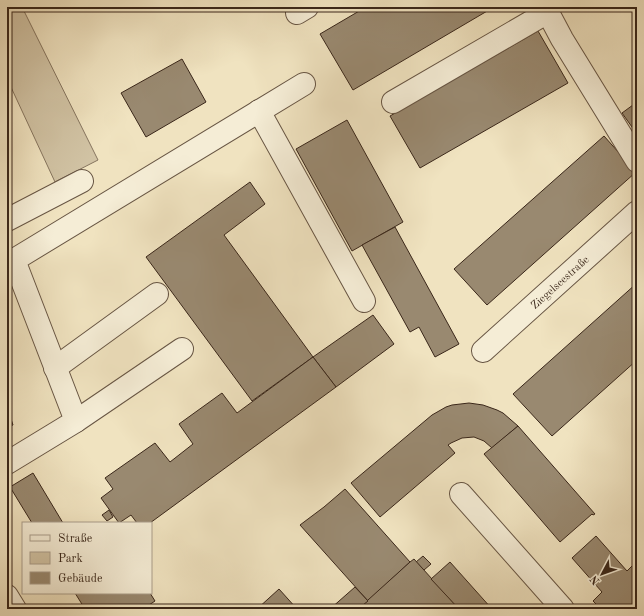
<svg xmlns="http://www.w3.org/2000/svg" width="644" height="616" font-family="'Old Standard TT',serif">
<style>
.green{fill:#d1c3a4;stroke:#86755f}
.building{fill:#998970;stroke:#3a271a}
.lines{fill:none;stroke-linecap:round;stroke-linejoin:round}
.minor-casing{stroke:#685644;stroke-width:24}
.minor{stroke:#f5edd6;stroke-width:22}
.labels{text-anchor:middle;stroke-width:3;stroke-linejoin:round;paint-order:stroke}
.street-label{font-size:11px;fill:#3a271a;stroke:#f5edd6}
</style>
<rect width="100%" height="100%" fill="#f0e3c0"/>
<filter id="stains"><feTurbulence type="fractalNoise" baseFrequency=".005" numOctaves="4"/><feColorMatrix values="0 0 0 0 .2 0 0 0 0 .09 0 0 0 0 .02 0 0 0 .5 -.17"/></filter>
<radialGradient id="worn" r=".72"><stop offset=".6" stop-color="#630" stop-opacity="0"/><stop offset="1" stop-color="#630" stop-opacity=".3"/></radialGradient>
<!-- green -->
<polygon class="green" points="7,7 22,7 98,160 55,182 10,85 7,86"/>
<!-- building -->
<g class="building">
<polygon points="366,7 494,7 353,90 320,34"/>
<polygon points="538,31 568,83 420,168 390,116"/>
<polygon points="182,59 206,102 146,137 121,93"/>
<polygon points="637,102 637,134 622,113"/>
<polygon points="347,120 403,222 352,251 296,149"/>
<polygon points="604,136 636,172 487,305 454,269"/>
<polygon points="250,182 265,204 224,235 313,357 252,401 146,257"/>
<polygon points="395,227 459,344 435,357 419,327 410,332 362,245"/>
<polygon points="637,283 637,360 552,436 513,394"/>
<polygon points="373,315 394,344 336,387 313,357"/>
<polygon points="313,357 336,387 150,523 137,523 131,515 119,523 101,498 113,489 105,478 155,443 170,462 193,444 179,424 222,393 237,413"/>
<polygon points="469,403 483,405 497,410 503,413 518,426 492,448 484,441 474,437 462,438 451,443 448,445 455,453 380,517 351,483 432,415 446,407 452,405"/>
<polygon points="7,407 13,425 7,427"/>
<polygon points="518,426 595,514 593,515 592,514 560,542 484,454"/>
<polygon points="33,473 63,523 32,523 10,487"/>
<polygon points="345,489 410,562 368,601 300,525 324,507"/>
<polygon points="109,510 113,517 107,521 102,515"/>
<polygon points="596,536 627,571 636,562 637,563 637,609 601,609 593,601 602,592 572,558"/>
<polygon points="423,556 431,564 424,570 416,562"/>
<polygon points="414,559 459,609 358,609 410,562"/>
<polygon points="450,562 492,609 459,609 431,579"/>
<polygon points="355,587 368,601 358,609 330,609"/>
<polygon points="279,589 297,609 257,609"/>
<polygon points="75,593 150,593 155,601 143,609 85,609"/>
</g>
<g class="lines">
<defs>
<g id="minor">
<polyline points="545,7 562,39 637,161"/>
<polyline points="297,13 307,7"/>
<polyline points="393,102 548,12"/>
<polyline points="259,111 364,301"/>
<polyline points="7,220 82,181"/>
<path id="s1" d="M483 351 637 212"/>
<polyline points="55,368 157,294"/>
<polyline points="76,421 182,349"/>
<polyline points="7,463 76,421 14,260 304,84"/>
<polyline points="461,494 563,609"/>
<polyline points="7,596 15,609"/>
</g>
</defs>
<!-- minor casing -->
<use href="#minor" class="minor-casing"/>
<!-- minor -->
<use href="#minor" class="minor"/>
</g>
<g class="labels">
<!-- street labels -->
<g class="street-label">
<text dy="4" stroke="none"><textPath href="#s1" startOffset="103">Ziegelseestraße</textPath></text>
</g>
</g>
<!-- margin -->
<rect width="644" height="616" fill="none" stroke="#f0e3c0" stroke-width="24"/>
<rect x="8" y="8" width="628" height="600" fill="none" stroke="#3a271a" stroke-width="2"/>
<rect x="12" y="12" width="620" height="592" fill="none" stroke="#3a271a"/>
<!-- legend -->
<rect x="22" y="522" width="130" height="72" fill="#f5edd6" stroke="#aa9e8b"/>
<rect x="30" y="535" width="20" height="6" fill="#f5edd6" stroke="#aa9e8b"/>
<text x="58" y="542" font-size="12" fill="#3a271a">Straße</text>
<rect x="30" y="552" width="20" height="12" fill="#d1c3a4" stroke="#aa9e8b"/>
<text x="58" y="562" font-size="12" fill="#3a271a">Park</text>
<rect x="30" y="572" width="20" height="12" fill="#998970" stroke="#aa9e8b"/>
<text x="58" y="582" font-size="12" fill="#3a271a">Gebäude</text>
<!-- north arrow -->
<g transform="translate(602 574) rotate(229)" stroke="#f5edd6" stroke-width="3" paint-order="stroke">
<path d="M0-3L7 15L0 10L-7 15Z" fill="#3a271a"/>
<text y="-6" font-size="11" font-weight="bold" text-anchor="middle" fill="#3a271a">N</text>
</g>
<rect width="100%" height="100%" filter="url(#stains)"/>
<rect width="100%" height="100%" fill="url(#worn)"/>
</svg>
